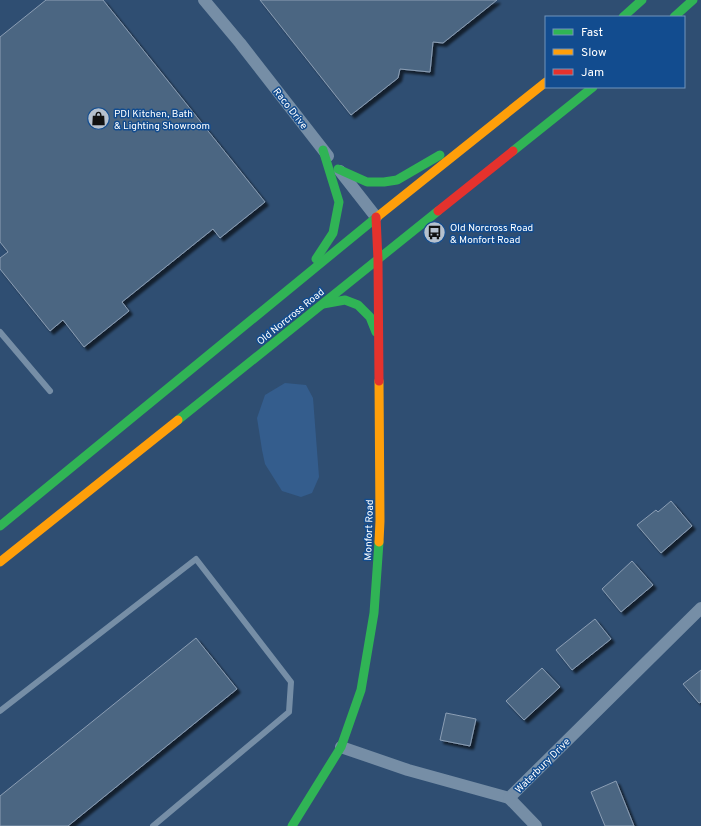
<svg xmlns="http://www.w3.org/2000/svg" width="701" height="826" font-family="Overpass,sans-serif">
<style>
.water{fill:#345d8d}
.building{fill:#4c6682;stroke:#8b9eb4;filter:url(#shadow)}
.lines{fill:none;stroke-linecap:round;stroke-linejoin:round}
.lane{stroke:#768ea6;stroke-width:6}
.street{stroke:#768ea6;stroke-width:12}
.fast{stroke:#30b455;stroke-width:9}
.slow{stroke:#ff9f0a;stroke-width:9}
.jam{stroke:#e5322d;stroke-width:9}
.labels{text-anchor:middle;stroke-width:3;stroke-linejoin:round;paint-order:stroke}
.street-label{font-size:10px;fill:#fff;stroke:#124c8f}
.poi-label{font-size:10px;fill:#fff;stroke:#124c8f;text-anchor:start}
</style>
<defs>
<filter id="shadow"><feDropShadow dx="3.5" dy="3.5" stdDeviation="1" flood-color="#0009"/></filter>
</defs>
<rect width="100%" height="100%" fill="#2f4e72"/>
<!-- water -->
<polygon class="water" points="285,383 306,385 313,398 319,477 312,493 301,497 282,491 265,464 262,450 257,418 265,395"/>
<!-- building -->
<g class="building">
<polygon points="46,0 103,0 265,202 220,238 213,229 122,302 129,311 84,347 63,320 50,331 0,269 0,258 8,252 0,242 0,37"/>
<polygon points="260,0 497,0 443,43 433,42 430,72 400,69 398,78 351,115"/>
<polygon points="671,501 692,526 661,553 637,525 656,510 658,512"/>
<polygon points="632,561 653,585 621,612 602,589"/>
<polygon points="595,619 611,639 572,670 556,650"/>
<polygon points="196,638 237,689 68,826 0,826 0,796"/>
<polygon points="542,668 560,687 524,720 506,701"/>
<polygon points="701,670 701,702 699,703 683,684"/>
<polygon points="446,713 476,719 470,746 440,740"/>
<polygon points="616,781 634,826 605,826 591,792"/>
</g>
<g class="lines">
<!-- lane -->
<g class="lane">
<polyline points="0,332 50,391"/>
<polyline points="0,711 196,559 291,682 289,712 153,826"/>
</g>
<!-- street -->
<g class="street">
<polyline points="204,0 240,43 328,156"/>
<polyline points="340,171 376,217"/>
<polyline points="341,747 408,770 509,798 701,608"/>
<polyline points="509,798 536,826"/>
</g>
<!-- fast -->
<g class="fast">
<polyline points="623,17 642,0"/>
<polyline points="674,17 693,0"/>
<polyline points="513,151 593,87"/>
<polyline points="338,169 367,182 384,182 397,180 440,155"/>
<polyline points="316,259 333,233 339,202 323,150"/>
<polyline points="323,304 345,300 358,305 370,317 376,332"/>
<polyline points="178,420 438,211"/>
<polyline points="0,526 377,217"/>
<polyline points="292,826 341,747 361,690 374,613 379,542"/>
</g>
<!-- slow -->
<g class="slow">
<polyline points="377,217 546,82"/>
<polyline points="379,542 380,521 379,381"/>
<polyline points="0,562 178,420"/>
</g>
<!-- jam -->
<g class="jam">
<polyline points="438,211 513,151"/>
<polyline points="376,217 378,260 379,381"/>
</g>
</g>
<!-- icons -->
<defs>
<symbol id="shop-disc" viewBox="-11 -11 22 22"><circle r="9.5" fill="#b6c1ce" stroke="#124c8f"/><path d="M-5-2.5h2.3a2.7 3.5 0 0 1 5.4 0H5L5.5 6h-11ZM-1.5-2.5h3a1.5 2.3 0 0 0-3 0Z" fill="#111"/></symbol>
<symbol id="bus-disc" viewBox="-11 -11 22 22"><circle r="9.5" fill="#b6c1ce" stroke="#124c8f"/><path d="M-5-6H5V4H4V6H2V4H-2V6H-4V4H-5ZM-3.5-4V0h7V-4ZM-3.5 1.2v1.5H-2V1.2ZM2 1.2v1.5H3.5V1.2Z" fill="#111"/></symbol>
</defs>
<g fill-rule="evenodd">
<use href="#shop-disc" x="86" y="106" width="25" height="25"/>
<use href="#bus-disc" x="422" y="220" width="25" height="25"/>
</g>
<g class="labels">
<!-- street labels -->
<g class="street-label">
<text transform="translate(291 108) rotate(52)" y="4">Raco Drive</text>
<text transform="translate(290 316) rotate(-39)" y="4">Old Norcross Road</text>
<text transform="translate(368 530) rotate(-88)" y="4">Monfort Road</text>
<text transform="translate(542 765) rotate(-45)" y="4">Waterbury Drive</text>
</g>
<!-- poi labels -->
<g class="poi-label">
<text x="114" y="117">PDI Kitchen, Bath<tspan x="114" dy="12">&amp; Lighting Showroom</tspan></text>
<text x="450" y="231">Old Norcross Road<tspan x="450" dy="12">&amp; Monfort Road</tspan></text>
</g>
</g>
<!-- legend -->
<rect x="545" y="16" width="140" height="72" fill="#124c8f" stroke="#7194bc"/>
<rect x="553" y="29" width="20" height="6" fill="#30b455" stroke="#7194bc"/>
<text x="581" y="36" font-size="12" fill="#ffffff">Fast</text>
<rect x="553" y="49" width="20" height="6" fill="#ff9f0a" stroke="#7194bc"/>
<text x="581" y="56" font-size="12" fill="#ffffff">Slow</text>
<rect x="553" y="69" width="20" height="6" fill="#e5322d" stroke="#7194bc"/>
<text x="581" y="76" font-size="12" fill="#ffffff">Jam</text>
</svg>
